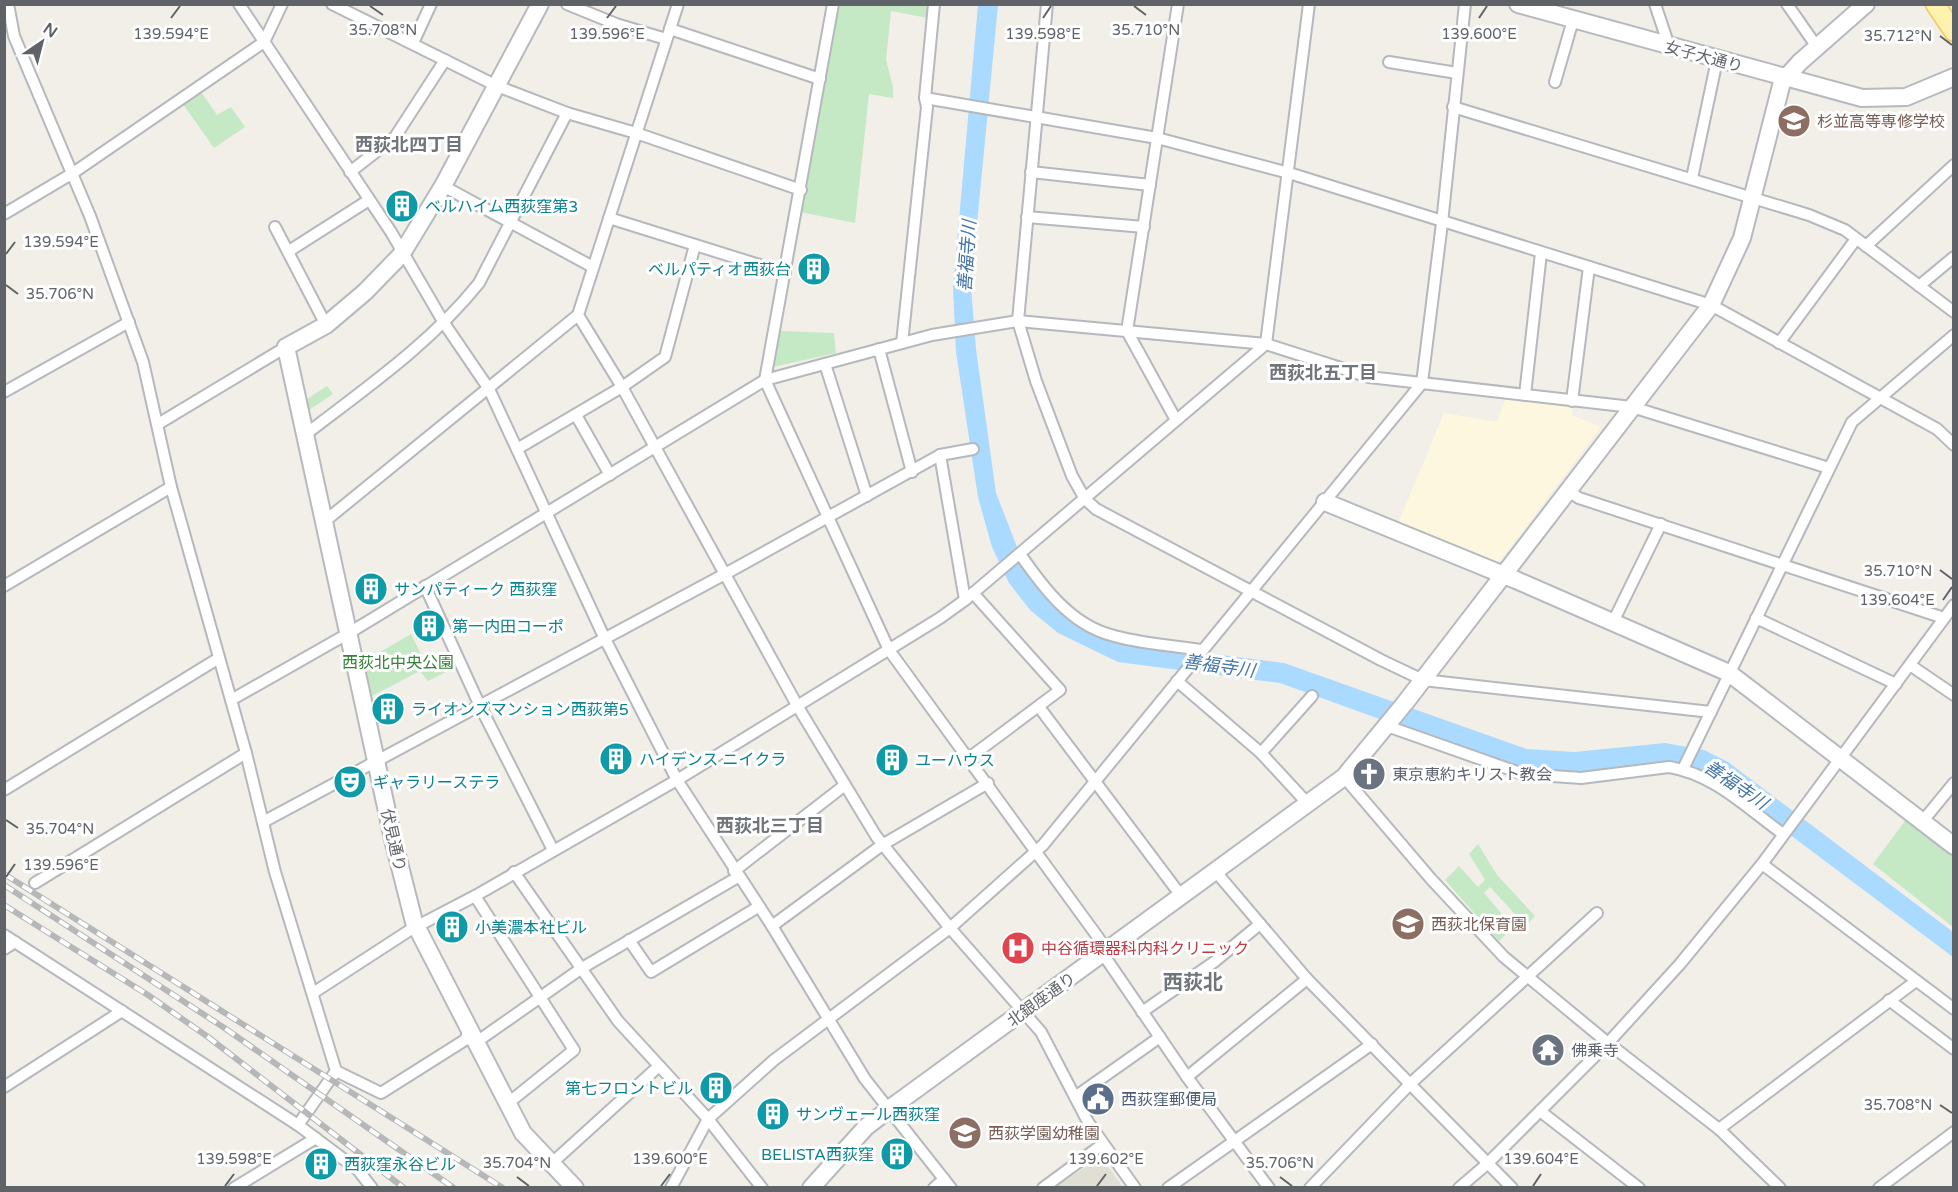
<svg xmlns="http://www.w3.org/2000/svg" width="1958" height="1192" font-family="'Varela Round','Noto Sans JP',sans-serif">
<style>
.commercial{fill:#fef7e0}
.education{fill:#e1ded6}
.green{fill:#c5e8c5}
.water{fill:#aadaff}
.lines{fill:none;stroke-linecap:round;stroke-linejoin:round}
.street-casing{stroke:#b5b8bc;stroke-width:14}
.secondary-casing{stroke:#b6babf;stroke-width:20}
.primary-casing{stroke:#f2c960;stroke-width:21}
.street{stroke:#fff;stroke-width:10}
.secondary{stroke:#fff;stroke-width:16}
.primary{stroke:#fff2af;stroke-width:18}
.rail-casing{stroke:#b6b7b8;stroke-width:6}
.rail{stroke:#fff;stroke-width:4;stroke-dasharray:11;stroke-linecap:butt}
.ticks{fill:none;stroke:#5f6368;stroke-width:2}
.labels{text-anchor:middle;stroke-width:6;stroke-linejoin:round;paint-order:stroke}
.street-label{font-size:16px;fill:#5f6368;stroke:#fff}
.education-label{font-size:16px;fill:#785e54;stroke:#fff;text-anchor:start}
.culture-label{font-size:16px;fill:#0d838f;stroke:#fff;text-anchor:start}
.park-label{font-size:16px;fill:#348238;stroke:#fff}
.worship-label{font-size:16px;fill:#5b616d;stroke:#fff;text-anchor:start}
.health-label{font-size:16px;fill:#be3a42;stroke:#fff;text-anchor:start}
.service-label{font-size:16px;fill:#4e5e75;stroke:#fff;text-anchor:start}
.neighbourhood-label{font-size:18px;font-weight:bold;fill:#70757a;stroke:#fff}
.water-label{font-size:18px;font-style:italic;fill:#4174aa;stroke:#fff}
.quarter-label{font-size:20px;font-weight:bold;fill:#70757a;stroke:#fff}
.ticks-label{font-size:15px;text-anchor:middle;fill:#5f6368;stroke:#fff;stroke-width:6;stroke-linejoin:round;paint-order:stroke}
</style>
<rect width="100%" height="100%" fill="#f1efe8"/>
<!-- commercial -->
<polygon class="commercial" points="1506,397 1573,405 1572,415 1601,427 1500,561 1488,563 1398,524 1444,413 1497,422"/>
<!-- education -->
<polygon class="education" points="1101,1157 1123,1187 1055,1187"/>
<!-- green -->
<g class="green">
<polygon points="838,5 930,5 928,18 891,11 886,60 893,87 893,98 869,94 855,223 800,212"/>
<polygon points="201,92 217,115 231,107 245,127 214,148 183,104"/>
<polygon points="781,331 834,333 836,353 773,367"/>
<polygon points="327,386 333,394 309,410 307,399"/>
<polygon points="411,634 427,666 452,652 458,666 428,681 420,671 372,696 363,662"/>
<polygon points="1908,817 1953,853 1953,927 1873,864"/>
<polygon points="1478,844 1497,875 1535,916 1526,926 1490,887 1484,893 1513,927 1499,941 1445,880 1459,866 1478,887 1485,880 1469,854"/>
</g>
<!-- water -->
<polygon class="water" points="978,5 998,5 971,287 976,349 996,493 1026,570 1045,596 1068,616 1121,642 1284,663 1527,749 1574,752 1665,743 1704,750 1728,762 1953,932 1953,957 1717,780 1698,770 1664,764 1575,772 1523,767 1468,751 1280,683 1118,662 1058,633 1030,610 1009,583 992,547 978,497 956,352 953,288"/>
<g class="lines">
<defs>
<g id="street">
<polyline points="8,4 14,36 90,216 143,362 171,487 246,753 275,872 336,1071 381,1093 465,1040 469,1031"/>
<polyline points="239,4 391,232 444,323 489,389 604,637 677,780 772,926 865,1079 951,1188"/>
<polyline points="332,4 497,86 567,113 636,133 801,190"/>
<polyline points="567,4 616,24 666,39"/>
<polyline points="833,4 765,380 889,650 1108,951"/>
<polyline points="1047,4 1018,321 1036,381 1072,476 1085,499 1096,509 1381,660 1423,680 1711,712"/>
<polyline points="1655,4 1669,46"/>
<polyline points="1787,4 1817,47"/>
<polyline points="670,29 820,79"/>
<polyline points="413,43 431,4"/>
<polyline points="1389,62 1457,73"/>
<polyline points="1555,82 1573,20"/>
<polyline points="925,98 1157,138 1289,173 1711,305 1937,429 1954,445"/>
<polyline points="1453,107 1809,215 1845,230 1954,312"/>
<polyline points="350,172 395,137 445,60"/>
<polyline points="1031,172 1150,185"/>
<polyline points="1692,178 1717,60"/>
<polyline points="443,186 593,267"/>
<polyline points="4,214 73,173 264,42 282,4"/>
<polyline points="1027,217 1144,227"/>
<polyline points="609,218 785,273"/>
<polyline points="275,227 326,325"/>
<polyline points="1866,246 1954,165"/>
<polyline points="289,251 369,200"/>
<polyline points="1919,286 1954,257"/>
<polyline points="578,315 622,387 798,707 876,836 950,928 1041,1032 1088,1122 1135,1188"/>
<polyline points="902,343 927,107 925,98 934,4"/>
<polyline points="1779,343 1856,239"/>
<polyline points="879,349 912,472"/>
<polyline points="825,364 867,496"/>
<polyline points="4,392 129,322"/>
<polyline points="1525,395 1541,253"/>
<polyline points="1572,401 1589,267"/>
<polyline points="576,415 610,475"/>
<polyline points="1176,420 1127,331 1178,4"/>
<polyline points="158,424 286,347"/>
<path d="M306 434C366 388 431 343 479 283L567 113"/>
<polyline points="517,449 622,387 665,357 695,245"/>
<polyline points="940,455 965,600"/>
<polyline points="1568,491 1579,498 1944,618"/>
<polyline points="325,521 578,315 678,4"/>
<path d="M1020 554C1043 587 1070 624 1111 635 1140 644 1171 645 1201 650"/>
<polyline points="4,586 171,487"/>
<polyline points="425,586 480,706 553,850"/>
<polyline points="1756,618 1896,684"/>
<polyline points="1613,622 1661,524"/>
<polyline points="1910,665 1954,695"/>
<polyline points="1177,681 1261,753 1309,805"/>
<polyline points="231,700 349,633 765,380 932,335 1018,321 1266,344 1369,377 1632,407 1829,468"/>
<polyline points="1039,707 1182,897"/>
<path d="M1387 726 1523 774 1581 778 1669 767C1714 774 1747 808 1783 834"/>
<polyline points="1261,753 1312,696"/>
<polyline points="969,758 1060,690 973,593"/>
<polyline points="1683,769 1852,422 1954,335"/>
<polyline points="1344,777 1431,879 1504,957 1608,1043 1719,1129 1780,1188"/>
<polyline points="4,790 219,658"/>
<polyline points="263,822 725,574 940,455 973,449"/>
<polyline points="1922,822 1954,783"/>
<polyline points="1762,864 1954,1009"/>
<polyline points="734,871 845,785"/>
<polyline points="514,872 618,1021 708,1119 762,1188"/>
<polyline points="1216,872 1307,979 1512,1188"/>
<polyline points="35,883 246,753"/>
<polyline points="475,896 574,1050 507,1104"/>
<polyline points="772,926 882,845 988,783"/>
<polyline points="4,935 298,1125 358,1170 372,1188"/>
<polyline points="629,940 651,972 758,907"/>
<polyline points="4,949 15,942"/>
<polyline points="1103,954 1187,1077 1269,1188"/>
<polyline points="313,993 410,930 475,896 677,780 940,618 965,600 1266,344 1309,4"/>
<polyline points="1889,1000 1954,1049"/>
<polyline points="1142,1012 1214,962 1260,924"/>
<polyline points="475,1043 582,968 738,877"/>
<polyline points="1187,1077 1307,979"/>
<polyline points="4,1087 122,1011"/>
<polyline points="1075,1097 1160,1037"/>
<polyline points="1540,1111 1639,1188"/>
<polyline points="298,1125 336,1071"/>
<polyline points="1719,1129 1916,981"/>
<polyline points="552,1163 659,1066"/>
<polyline points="234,1188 316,1138"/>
<polyline points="671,1188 708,1119 774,1060 950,928 1043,845 1422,383 1442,223 1465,4"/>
<polyline points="934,1188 944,1179"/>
<polyline points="1043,1188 1103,1144"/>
<polyline points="1168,1188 1372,1044"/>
<polyline points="1310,1188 1410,1084 1597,913"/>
<polyline points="1459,1188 1487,1164 1608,1043 1680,964 1762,864 1954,605"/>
<polyline points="1879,1188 1954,1132"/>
</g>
<g id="secondary">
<polyline points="540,4 443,186 401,255 365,292 326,325 286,347 393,839 414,922 523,1133 575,1188"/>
<polyline points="1518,4 1862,98 1906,97 1954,77"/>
<polyline points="1325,502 1516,580 1729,673 1954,846"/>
<polyline points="811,1188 866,1127 889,1109 1344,777 1405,703 1711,305 1742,238 1782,82 1800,62 1866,4"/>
</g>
<polyline id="primary" points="1935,4 1954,32"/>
</defs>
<!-- street casing -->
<use href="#street" class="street-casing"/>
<!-- secondary casing -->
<use href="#secondary" class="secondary-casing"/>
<!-- primary casing -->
<use href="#primary" class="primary-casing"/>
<!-- street -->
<use href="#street" class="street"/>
<!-- secondary -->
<use href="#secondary" class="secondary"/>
<!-- primary -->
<use href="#primary" class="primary"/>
<defs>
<g id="rail">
<polyline points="4,874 503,1188"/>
<polyline points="4,885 223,1027 454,1188"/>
<polyline points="4,905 148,995 208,1037 404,1188"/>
</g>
</defs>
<!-- rail casing -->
<use href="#rail" class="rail-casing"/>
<!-- rail -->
<use href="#rail" class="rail"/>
</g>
<!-- ticks -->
<path class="ticks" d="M370 6 383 15M1134 6 1146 15M171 18 180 6M607 18 616 6M1043 18 1051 6M1479 18 1487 6M1940 36 1952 45M6 254 15 242M6 285 18 294M1940 570 1952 579M1943 600 1952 587M6 820 18 828M6 877 15 864M1940 1105 1952 1113M517 1177 529 1186M1280 1177 1292 1186M225 1186 234 1174M661 1186 670 1174M1097 1186 1106 1174M1533 1186 1541 1174"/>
<!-- icons -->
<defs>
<symbol id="school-disc" viewBox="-11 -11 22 22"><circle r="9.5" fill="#8d6e63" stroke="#fff"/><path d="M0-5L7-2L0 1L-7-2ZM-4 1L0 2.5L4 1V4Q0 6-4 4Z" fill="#fff"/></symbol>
<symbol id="building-disc" viewBox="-11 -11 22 22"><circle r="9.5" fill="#0f9aa8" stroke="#fff"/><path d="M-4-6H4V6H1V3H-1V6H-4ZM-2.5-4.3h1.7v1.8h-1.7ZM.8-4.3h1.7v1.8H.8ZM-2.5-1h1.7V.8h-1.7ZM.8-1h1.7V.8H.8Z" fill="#fff"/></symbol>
<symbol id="church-disc" viewBox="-11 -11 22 22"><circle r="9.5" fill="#6b7280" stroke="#fff"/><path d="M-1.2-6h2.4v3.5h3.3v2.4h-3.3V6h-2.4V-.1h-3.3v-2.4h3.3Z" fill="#fff"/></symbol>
<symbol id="theatre-disc" viewBox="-11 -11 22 22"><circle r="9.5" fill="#0f9aa8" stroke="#fff"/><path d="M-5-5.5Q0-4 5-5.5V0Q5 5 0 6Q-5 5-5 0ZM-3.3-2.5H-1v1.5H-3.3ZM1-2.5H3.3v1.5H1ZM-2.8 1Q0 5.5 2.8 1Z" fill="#fff"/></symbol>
<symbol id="hospital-disc" viewBox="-11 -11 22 22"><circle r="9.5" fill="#e0444e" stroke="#fff"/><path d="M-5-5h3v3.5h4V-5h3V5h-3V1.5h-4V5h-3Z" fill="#fff"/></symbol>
<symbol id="temple-disc" viewBox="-11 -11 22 22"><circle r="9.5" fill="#6b7280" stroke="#fff"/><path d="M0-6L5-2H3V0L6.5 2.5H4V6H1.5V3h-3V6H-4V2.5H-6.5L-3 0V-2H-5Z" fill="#fff"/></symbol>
<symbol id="civic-disc" viewBox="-11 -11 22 22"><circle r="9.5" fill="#5c6f8a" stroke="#fff"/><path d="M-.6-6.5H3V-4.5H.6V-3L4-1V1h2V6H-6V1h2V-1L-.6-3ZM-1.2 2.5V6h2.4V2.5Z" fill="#fff"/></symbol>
</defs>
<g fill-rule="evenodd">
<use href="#school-disc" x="1775" y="102" width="38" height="38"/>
<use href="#building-disc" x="383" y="187" width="38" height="38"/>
<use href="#building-disc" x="795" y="250" width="38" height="38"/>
<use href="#building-disc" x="352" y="570" width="38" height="38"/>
<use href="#building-disc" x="410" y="607" width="38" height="38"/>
<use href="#building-disc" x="369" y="690" width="38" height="38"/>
<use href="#building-disc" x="597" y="740" width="38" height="38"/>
<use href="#building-disc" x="873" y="741" width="38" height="38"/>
<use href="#church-disc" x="1350" y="755" width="38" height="38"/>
<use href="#theatre-disc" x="331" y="763" width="38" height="38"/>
<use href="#school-disc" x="1389" y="905" width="38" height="38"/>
<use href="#building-disc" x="433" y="908" width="38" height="38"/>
<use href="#hospital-disc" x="999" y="929" width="38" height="38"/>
<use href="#temple-disc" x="1529" y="1031" width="38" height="38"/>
<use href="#building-disc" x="697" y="1069" width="38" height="38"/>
<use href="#civic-disc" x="1079" y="1080" width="38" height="38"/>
<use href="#building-disc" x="754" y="1095" width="38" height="38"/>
<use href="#school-disc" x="946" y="1114" width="38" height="38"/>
<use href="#building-disc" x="878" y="1135" width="38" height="38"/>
<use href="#building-disc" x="302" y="1145" width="38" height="38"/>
</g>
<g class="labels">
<!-- street labels -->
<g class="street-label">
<text transform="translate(1704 56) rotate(15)" y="6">女子大通り</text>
<text transform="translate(394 840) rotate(77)" y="6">伏見通り</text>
<text transform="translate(1041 999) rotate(-36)" y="6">北銀座通り</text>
</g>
<!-- education labels -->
<g class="education-label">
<text x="1817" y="127">杉並高等専修学校</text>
<text x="1431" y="930">西荻北保育園</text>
<text x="988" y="1139">西荻学園幼稚園</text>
</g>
<!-- culture labels -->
<g class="culture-label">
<text x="425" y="212">ベルハイム西荻窪第3</text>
<text x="791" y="275" text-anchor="end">ベルパティオ西荻台</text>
<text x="394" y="595">サンパティーク 西荻窪</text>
<text x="452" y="632">第一内田コーポ</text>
<text x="411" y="715">ライオンズマンション西荻第5</text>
<text x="639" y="765">ハイデンス ニイクラ</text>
<text x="915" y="766">ユーハウス</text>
<text x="373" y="788">ギャラリーステラ</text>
<text x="475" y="933">小美濃本社ビル</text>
<text x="693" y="1094" text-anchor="end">第七フロントビル</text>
<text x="796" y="1120">サンヴェール西荻窪</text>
<text x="874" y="1160" text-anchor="end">BELISTA西荻窪</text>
<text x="344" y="1170">西荻窪永谷ビル</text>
</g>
<!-- park labels -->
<g class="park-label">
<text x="398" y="668">西荻北中央公園</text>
</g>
<!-- worship labels -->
<g class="worship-label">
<text x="1392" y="780">東京恵約キリスト教会</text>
<text x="1571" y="1056">佛乗寺</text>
</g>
<!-- health labels -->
<g class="health-label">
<text x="1041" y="954">中谷循環器科内科クリニック</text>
</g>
<!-- service labels -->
<g class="service-label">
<text x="1121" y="1105">西荻窪郵便局</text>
</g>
<!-- neighbourhood labels -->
<g class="neighbourhood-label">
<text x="409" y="151">西荻北四丁目</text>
<text x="1323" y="379">西荻北五丁目</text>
<text x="770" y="832">西荻北三丁目</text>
</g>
<!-- water labels -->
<g class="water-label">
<text transform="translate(967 256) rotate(-86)" y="6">善福寺川</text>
<text transform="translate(1219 666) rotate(8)" y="6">善福寺川</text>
<text transform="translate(1736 785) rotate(34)" y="6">善福寺川</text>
</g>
<!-- quarter labels -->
<g class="quarter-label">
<text x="1193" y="989">西荻北</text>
</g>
</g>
<g class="ticks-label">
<text x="383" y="35">35.708°N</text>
<text x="1146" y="35">35.710°N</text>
<text x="171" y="39">139.594°E</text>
<text x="607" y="39">139.596°E</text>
<text x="1043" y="39">139.598°E</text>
<text x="1479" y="39">139.600°E</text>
<text x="1898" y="41">35.712°N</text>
<text x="61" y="247">139.594°E</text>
<text x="60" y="299">35.706°N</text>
<text x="1898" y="576">35.710°N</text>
<text x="1897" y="605">139.604°E</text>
<text x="60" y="834">35.704°N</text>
<text x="61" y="870">139.596°E</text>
<text x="1898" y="1110">35.708°N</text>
<text x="234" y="1164">139.598°E</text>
<text x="670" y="1164">139.600°E</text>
<text x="1106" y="1164">139.602°E</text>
<text x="1541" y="1164">139.604°E</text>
<text x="517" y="1168">35.704°N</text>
<text x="1280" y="1168">35.706°N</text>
</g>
<!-- border -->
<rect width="1958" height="1192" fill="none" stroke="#5f6368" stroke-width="12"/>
<!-- north arrow -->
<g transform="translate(42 42) rotate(35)" stroke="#ffffff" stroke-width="4.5" paint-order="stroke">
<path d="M0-4.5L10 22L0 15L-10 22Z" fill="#5f6368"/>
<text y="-9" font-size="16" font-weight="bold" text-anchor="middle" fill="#5f6368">N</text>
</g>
</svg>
